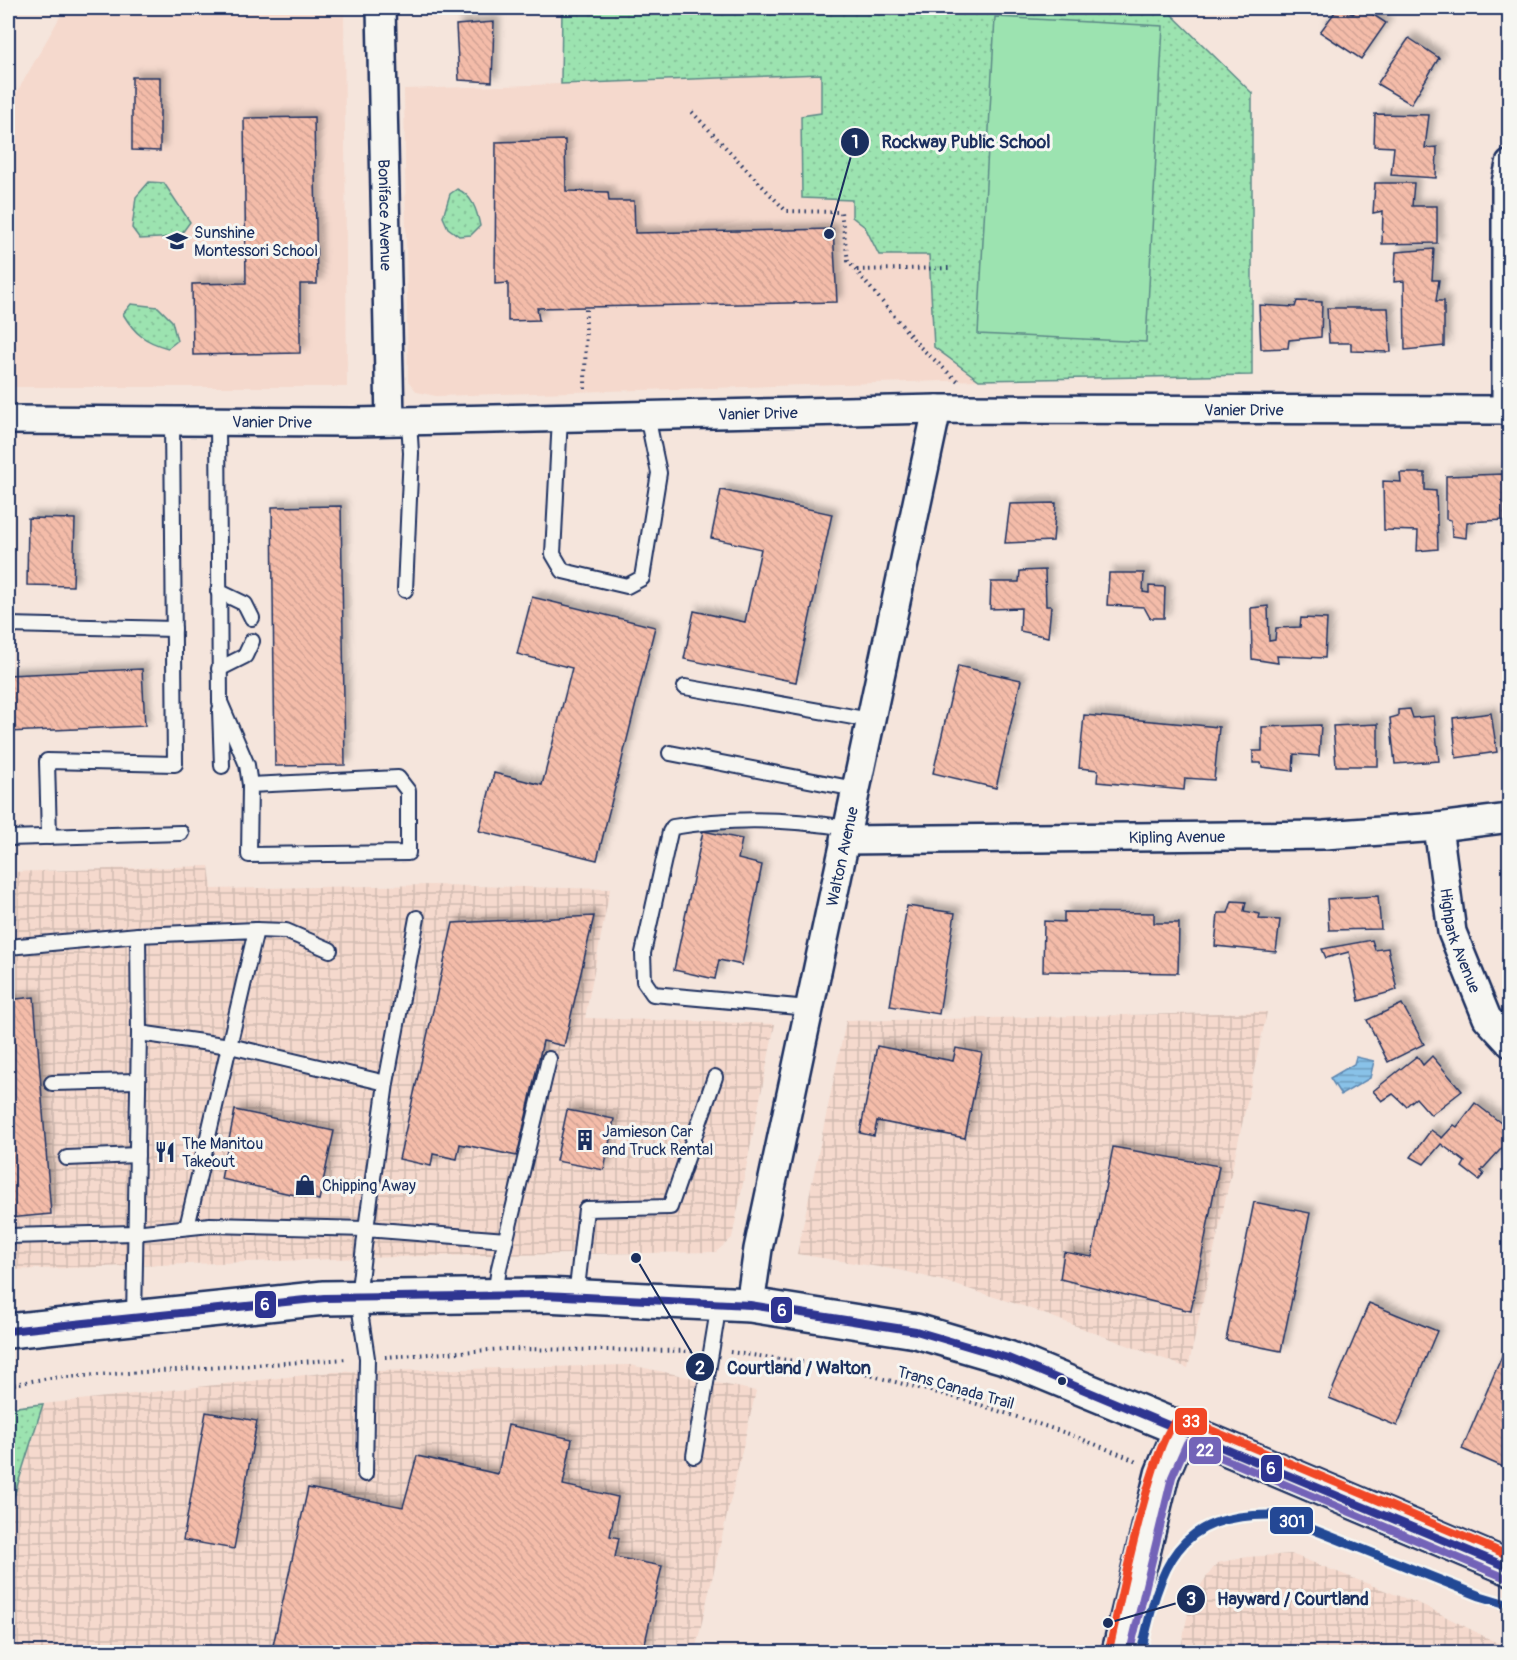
<svg xmlns="http://www.w3.org/2000/svg" width="1517" height="1660" font-family="Pangolin,sans-serif">
<style>
.built{fill:#f5d9cd}
.industrial{fill:url(#industrial-grid)}
.grass{fill:url(#grass-dots);stroke:#5c8987;stroke-width:1.5}
.pitch{fill:#9ce3b0;stroke:#5c8987;stroke-width:1.5}
.water{fill:url(#water-rules);stroke:#5d87b1;stroke-width:1.5}
.building{fill:url(#building-back-hatch);stroke:#1b2f5e;stroke-width:1.5;filter:url(#shadow)}
.lines{fill:none;stroke-linecap:round;stroke-linejoin:round}
.service-casing{stroke:#1b2f5e;stroke-width:18}
.minor-casing{stroke:#1b2f5e;stroke-width:32}
.tertiary-casing{stroke:#1b2f5e;stroke-width:38}
.secondary-casing{stroke:#1b2f5e;stroke-width:38}
.path{stroke:#1b2f5e;stroke-width:4;stroke-dasharray:1.5 4.5;stroke-linecap:butt}
.service{stroke:#f6f6f2;stroke-width:14}
.minor{stroke:#f6f6f2;stroke-width:27}
.tertiary{stroke:#f6f6f2;stroke-width:33}
.secondary{stroke:#f6f6f2;stroke-width:33}
.bus-1-casing{stroke:#f6f6f2;stroke-width:12}
.bus-2-casing{stroke:#f6f6f2;stroke-width:12}
.bus-3-casing{stroke:#f6f6f2;stroke-width:12}
.bus-1{stroke:#2e3491;stroke-width:8}
.bus-2{stroke:#7364b8;stroke-width:8}
.bus-3{stroke:#f14625;stroke-width:8}
.rail-1-casing{stroke:#f6f6f2;stroke-width:14}
.rail-1{stroke:#244895;stroke-width:9}
.bus-dot{fill:#1b2f5e;stroke:#f6f6f2;stroke-width:2}
.labels{text-anchor:middle;stroke-width:6;stroke-linejoin:round;paint-order:stroke}
.street-label{font-size:16px;fill:#1b2f5e;stroke:#f6f6f2}
.poi-label{font-size:16px;fill:#1b2f5e;stroke:#f6f6f2;text-anchor:start}
.leader{fill:none;stroke:#1b2f5e;stroke-width:2}
.callout-dot{fill:#1b2f5e;stroke:#f6f6f2;stroke-width:2}
.mark-label{font-size:18px;text-anchor:middle;font-weight:bold;fill:#fff}
.callout-label{font-size:18px;text-anchor:middle;font-weight:bold;fill:#1b2f5e;stroke:#f6f6f2;stroke-width:6;stroke-linejoin:round;paint-order:stroke}
.line-badge{stroke:#f6f6f2;stroke-width:2}
.badge-label{font-size:16px;text-anchor:middle;font-weight:bold;fill:#fff}
</style>
<defs>
<pattern id="industrial-grid" width="8" height="8" patternUnits="userSpaceOnUse" patternTransform="scale(1.5)"><rect width="8" height="8" fill="#f5d9cd"/><path d="M0 4h8M4 0v8" fill="none" stroke="#d1bbb2"/></pattern>
<pattern id="grass-dots" width="8" height="8" patternUnits="userSpaceOnUse" patternTransform="scale(1.5)"><rect width="8" height="8" fill="#9ce3b0"/><path d="M2 2h.1M6 6h.1" fill="none" stroke="#86c39a" stroke-width="1.8" stroke-linecap="round"/></pattern>
<pattern id="water-rules" width="6" height="5" patternUnits="userSpaceOnUse" patternTransform="scale(1.5)"><rect width="6" height="5" fill="#89c2e8"/><path d="M0 2.5h6" fill="none" stroke="#6f9ebf"/></pattern>
<pattern id="building-back-hatch" width="6" height="6" patternUnits="userSpaceOnUse" patternTransform="scale(1.5)"><rect width="6" height="6" fill="#f4bca9"/><path d="M-1 5l2 2M0 0l6 6M5-1l2 2" fill="none" stroke="#d1a294"/></pattern>
<filter id="shadow"><feDropShadow dx="5.5" dy="-5.5" stdDeviation="3" flood-color="#0004"/></filter>
</defs>
<rect width="100%" height="100%" fill="#f5e5dc"/>
<filter id="ink" filterUnits="userSpaceOnUse"><feTurbulence type="fractalNoise" baseFrequency=".0167" numOctaves="2"/><feDisplacementMap in="SourceGraphic" scale="12" xChannelSelector="R" yChannelSelector="G"/><feConvolveMatrix kernelMatrix="1 2 1 2 8 2 1 2 1" color-interpolation-filters="sRGB"/></filter>
<g filter="url(#ink)">
<!-- built -->
<g class="built">
<polygon points="65,8 344,8 347,387 15,387 8,373 8,108"/>
<polygon points="562,8 1165,8 1252,93 1252,375 979,380 436,396 417,392 408,381 404,89 560,84"/>
</g>
<!-- industrial -->
<g class="industrial">
<polygon points="209,866 212,889 431,885 610,889 585,1018 775,1024 732,1238 716,1252 423,1256 8,1270 8,872"/>
<polygon points="1267,1012 1188,1368 1023,1306 943,1281 904,1271 797,1254 846,1021"/>
<polygon points="630,1365 756,1391 695,1652 8,1652 8,1515 43,1404 332,1372"/>
<polygon points="1291,1554 1425,1606 1509,1649 1509,1652 1180,1652 1191,1598 1217,1563 1247,1557"/>
</g>
<!-- grass -->
<g class="grass">
<polygon points="562,8 1165,8 1252,93 1252,375 979,380 934,347 929,255 879,255 865,227 852,217 852,200 802,198 801,116 821,113 821,74 561,84"/>
<polygon points="149,182 164,183 190,222 179,237 140,239 132,228 136,197"/>
<path d="M457 189C472 195 477 210 480 226L471 235 459 236 448 228 443 217 450 194Z"/>
<path d="M131 304 158 307 172 321 177 341 168 348C145 342 135 334 123 314Z"/>
<polygon points="43,1404 8,1515 8,1408"/>
</g>
<!-- pitch -->
<polygon class="pitch" points="995,17 1163,26 1146,342 978,334"/>
<!-- water -->
<polygon class="water" points="1356,1057 1374,1061 1370,1078 1341,1095 1330,1078 1354,1064"/>
<!-- building -->
<g class="building">
<polygon points="1338,8 1353,14 1358,8 1363,8 1386,23 1361,59 1320,32"/>
<polygon points="494,22 492,82 459,80 456,25"/>
<polygon points="1409,38 1439,58 1411,104 1377,84"/>
<polygon points="132,77 160,77 160,151 132,150"/>
<polygon points="1375,114 1429,115 1425,148 1437,147 1436,178 1391,175 1394,147 1374,146"/>
<polygon points="314,117 317,284 300,284 300,353 193,355 192,284 246,283 244,118"/>
<polygon points="565,140 566,191 608,192 609,201 634,201 635,233 833,229 837,302 537,308 539,320 508,321 508,283 495,284 496,142"/>
<polygon points="1375,183 1414,183 1412,206 1437,206 1437,243 1382,244 1383,211 1373,213"/>
<polygon points="1434,249 1432,280 1439,280 1436,301 1444,301 1444,346 1405,350 1404,281 1394,282 1396,252"/>
<polygon points="1297,301 1322,302 1321,337 1289,340 1288,348 1261,349 1259,305 1295,307"/>
<polygon points="1327,308 1388,308 1391,352 1351,351 1351,343 1329,343"/>
<polygon points="1400,473 1425,473 1425,490 1436,491 1438,549 1417,551 1418,531 1384,530 1383,481 1401,482"/>
<polygon points="1504,474 1504,520 1467,522 1466,538 1452,536 1451,520 1446,519 1446,476"/>
<polygon points="721,490 832,514 796,682 684,659 694,611 745,622 761,549 711,538"/>
<polygon points="1056,503 1053,541 1005,543 1010,504"/>
<polygon points="341,506 345,765 275,766 272,507"/>
<polygon points="28,518 75,519 73,586 27,585"/>
<polygon points="1045,570 1046,606 1051,606 1048,637 1020,631 1021,608 990,609 991,582 1019,582 1020,571"/>
<polygon points="1109,573 1144,573 1143,592 1149,593 1149,586 1165,587 1164,618 1150,618 1144,607 1107,605"/>
<polygon points="532,597 655,627 597,860 479,831 494,773 542,785 572,668 517,654"/>
<polygon points="1268,606 1269,641 1275,640 1276,628 1300,627 1301,618 1327,619 1325,658 1277,656 1278,663 1252,659 1251,608"/>
<polygon points="958,666 1021,680 996,788 933,773"/>
<polygon points="142,669 145,726 8,732 8,675"/>
<polygon points="1410,709 1413,718 1434,716 1439,761 1395,764 1390,718 1398,716 1398,710"/>
<polygon points="1491,713 1497,752 1456,758 1453,718"/>
<polygon points="1084,715 1219,727 1214,780 1185,778 1184,790 1097,782 1098,770 1079,768"/>
<polygon points="1378,724 1378,766 1336,766 1333,726"/>
<polygon points="1321,725 1319,756 1294,754 1293,771 1262,767 1261,763 1253,763 1253,751 1262,751 1262,727"/>
<polygon points="703,831 742,839 738,859 762,865 742,965 719,960 715,979 674,970"/>
<polygon points="1378,896 1381,929 1329,930 1327,899"/>
<polygon points="1232,901 1246,902 1244,911 1260,914 1259,919 1280,920 1276,952 1215,946 1218,913 1228,913"/>
<polygon points="907,906 955,913 939,1014 890,1006"/>
<polygon points="1064,912 1154,913 1154,923 1179,923 1178,973 1043,971 1044,921 1064,922"/>
<polygon points="594,916 564,1046 543,1041 517,1156 460,1144 457,1159 433,1154 431,1166 399,1159 453,923"/>
<polygon points="1372,940 1375,950 1388,948 1397,990 1359,1001 1349,952 1326,958 1322,949"/>
<polygon points="34,997 51,1214 8,1218 8,1000"/>
<polygon points="1402,1004 1424,1044 1388,1062 1367,1020"/>
<polygon points="877,1046 953,1061 956,1048 982,1053 965,1138 877,1121 874,1136 860,1133"/>
<polygon points="1417,1056 1423,1065 1432,1056 1462,1091 1431,1115 1416,1098 1406,1106 1393,1094 1382,1101 1373,1091"/>
<polygon points="1475,1103 1510,1130 1510,1139 1481,1171 1484,1174 1479,1180 1462,1167 1465,1162 1441,1144 1424,1164 1411,1157 1431,1130 1442,1138 1454,1125 1457,1127"/>
<polygon points="235,1110 334,1131 319,1200 221,1179"/>
<polygon points="567,1110 614,1119 604,1170 556,1161"/>
<polygon points="1113,1147 1219,1166 1191,1311 1060,1279 1064,1252 1092,1257"/>
<polygon points="1254,1202 1310,1213 1281,1351 1226,1340"/>
<polygon points="1369,1303 1437,1331 1397,1426 1329,1398"/>
<polygon points="1502,1356 1510,1359 1510,1470 1462,1449"/>
<polygon points="206,1412 257,1421 234,1549 183,1540"/>
<polygon points="508,1425 572,1439 563,1485 618,1497 610,1536 619,1538 615,1557 662,1566 643,1652 284,1652 272,1650 308,1488 403,1507 417,1456 498,1474"/>
</g>
<g class="lines">
<defs>
<g id="service">
<polyline points="560,418 553,554 563,571 627,586 642,578 659,473 647,416"/>
<polyline points="218,422 220,702 247,765 250,785 249,855 408,853 408,791 398,778 250,785"/>
<polyline points="405,590 411,453 409,421"/>
<polyline points="218,591 245,604 252,618"/>
<polyline points="8,625 174,629"/>
<polyline points="219,669 245,656 252,641"/>
<polyline points="685,687 870,720"/>
<polyline points="220,710 222,766"/>
<polyline points="670,753 855,789"/>
<polyline points="49,837 47,761 175,764 172,422"/>
<polyline points="8,838 181,833"/>
<polyline points="256,930 286,931 330,950"/>
<polyline points="8,947 138,935 256,930 187,1227"/>
<path d="M809 1008 653 994 644 981 643 953 670 832 673 827C730 817 791 819 847 828"/>
<polyline points="139,1033 230,1046 386,1083"/>
<polyline points="52,1083 138,1081"/>
<polyline points="67,1158 137,1155"/>
<polyline points="8,1236 134,1233 210,1225 366,1229 386,1083 417,918"/>
<polyline points="495,1295 499,1268 549,1059"/>
<polyline points="576,1297 586,1209 670,1207 715,1077"/>
<polyline points="134,1319 139,1033 138,935"/>
<polyline points="694,1456 719,1304"/>
<polyline points="365,1474 367,1358 358,1298 366,1229 506,1240"/>
</g>
<g id="minor">
<path id="s1" d="M381 8 390 421"/>
<polyline points="1506,411 1506,183 1510,164"/>
<path id="s2" d="M8 420 355 422 937 409 1510 410"/>
<path id="s3" d="M1438 827 1452 932 1487 1018 1510 1043"/>
<path id="s4" d="M844 840 1324 835 1438 827 1510 818"/>
<path id="s5" d="M750 1305 758 1249 937 409"/>
</g>
<polyline id="tertiary" points="1119,1652 1162,1474 1181,1429"/>
<polyline id="secondary" points="8,1331 324,1298 544,1295 750,1305 916,1331 1008,1358 1181,1429 1510,1568"/>
</defs>
<!-- service casing -->
<use href="#service" class="service-casing"/>
<!-- minor casing -->
<use href="#minor" class="minor-casing"/>
<!-- tertiary casing -->
<use href="#tertiary" class="tertiary-casing"/>
<!-- secondary casing -->
<use href="#secondary" class="secondary-casing"/>
<!-- path -->
<g class="path">
<polyline points="692,112 786,211 841,212 848,261 920,347 960,383"/>
<polyline points="857,270 949,268"/>
<polyline points="585,389 586,307"/>
<polyline points="730,1352 838,1367 965,1400 1069,1434 1127,1457 1138,1463"/>
<polyline points="385,1357 505,1349 692,1351"/>
<polyline points="8,1385 50,1378 348,1359"/>
</g>
<!-- service -->
<use href="#service" class="service"/>
<!-- minor -->
<use href="#minor" class="minor"/>
<!-- tertiary -->
<use href="#tertiary" class="tertiary"/>
<!-- secondary -->
<use href="#secondary" class="secondary"/>
<defs>
<polyline id="bus-1" points="8,1331 324,1298 544,1295 750,1305 916,1331 1008,1358 1510,1568"/>
<polyline id="bus-2" points="1130,1652 1172,1477 1187,1443 1506,1578"/>
<path id="bus-3" d="M1109 1650C1117 1615 1154 1429 1179 1419H1185L1510 1556"/>
</defs>
<!-- bus-1 casing -->
<use href="#bus-1" class="bus-1-casing"/>
<!-- bus-2 casing -->
<use href="#bus-2" class="bus-2-casing"/>
<!-- bus-3 casing -->
<use href="#bus-3" class="bus-3-casing"/>
<!-- bus-1 -->
<use href="#bus-1" class="bus-1"/>
<!-- bus-2 -->
<use href="#bus-2" class="bus-2"/>
<!-- bus-3 -->
<use href="#bus-3" class="bus-3"/>
<defs>
<path id="rail-1" d="M1141 1652C1161 1566 1174 1512 1277 1515L1480 1596 1510 1605"/>
</defs>
<!-- rail-1 casing -->
<use href="#rail-1" class="rail-1-casing"/>
<!-- rail-1 -->
<use href="#rail-1" class="rail-1"/>
</g>
</g>
<!-- icons -->
<defs>
<symbol id="school-bare" viewBox="-9 -9 18 18"><path d="M0-5L7-2L0 1L-7-2ZM-4 1L0 2.5L4 1V4Q0 6-4 4Z" fill="#1b2f5e" stroke="#f6f6f2" stroke-width="2.5" paint-order="stroke"/></symbol>
<symbol id="building-bare" viewBox="-9 -9 18 18"><path d="M-4-6H4V6H1V3H-1V6H-4ZM-2.5-4.3h1.7v1.8h-1.7ZM.8-4.3h1.7v1.8H.8ZM-2.5-1h1.7V.8h-1.7ZM.8-1h1.7V.8H.8Z" fill="#1b2f5e" stroke="#f6f6f2" stroke-width="2.5" paint-order="stroke"/></symbol>
<symbol id="restaurant-bare" viewBox="-9 -9 18 18"><path d="M-5-6h1v4h1v-4h1v4h1v-4h1v5L-1.5 .5V6h-2V.5L-5-1ZM5-6V6H3V1.5H1.5Q1.5-4 5-6Z" fill="#1b2f5e" stroke="#f6f6f2" stroke-width="2.5" paint-order="stroke"/></symbol>
<symbol id="shop-bare" viewBox="-9 -9 18 18"><path d="M-5-2.5h2.3a2.7 3.5 0 0 1 5.4 0H5L5.5 6h-11ZM-1.5-2.5h3a1.5 2.3 0 0 0-3 0Z" fill="#1b2f5e" stroke="#f6f6f2" stroke-width="2.5" paint-order="stroke"/></symbol>
</defs>
<g fill-rule="evenodd">
<use href="#school-bare" x="162" y="226" width="30" height="30"/>
<use href="#building-bare" x="570" y="1125" width="30" height="30"/>
<use href="#restaurant-bare" x="150" y="1137" width="30" height="30"/>
<use href="#shop-bare" x="290" y="1170" width="30" height="30"/>
</g>
<!-- markers -->
<circle class="bus-dot" cx="1062" cy="1381" r="5"/>
<g class="labels">
<!-- street labels -->
<g class="street-label">
<text dy="6" stroke="none"><textPath href="#s1" startOffset="207">Boniface Avenue</textPath></text>
<text dy="6" stroke="none"><textPath href="#s2" startOffset="1236">Vanier Drive</textPath></text>
<text dy="6" stroke="none"><textPath href="#s2" startOffset="750">Vanier Drive</textPath></text>
<text dy="6" stroke="none"><textPath href="#s2" startOffset="264">Vanier Drive</textPath></text>
<text dy="6" stroke="none"><textPath href="#s4" startOffset="333">Kipling Avenue</textPath></text>
<text dy="6" stroke="none"><textPath href="#s5" startOffset="458">Walton Avenue</textPath></text>
<text dy="6" stroke="none"><textPath href="#s3" startOffset="116">Highpark Avenue</textPath></text>
<text transform="translate(956 1387) rotate(16)" y="6">Trans Canada Trail</text>
</g>
<!-- poi labels -->
<g class="poi-label">
<text x="194" y="238">Sunshine<tspan x="194" dy="18">Montessori School</tspan></text>
<text x="602" y="1137">Jamieson Car<tspan x="602" dy="18">and Truck Rental</tspan></text>
<text x="182" y="1149">The Manitou<tspan x="182" dy="18">Takeout</tspan></text>
<text x="322" y="1191">Chipping Away</text>
</g>
</g>
<!-- callouts -->
<path class="leader" d="M829 234L855 142M636 1258L700 1367M1108 1623L1191 1599"/>
<g class="callout-dot">
<circle cx="829" cy="234" r="6"/>
<circle cx="636" cy="1258" r="6"/>
<circle cx="1108" cy="1623" r="6"/>
<circle cx="855" cy="142" r="15"/>
<circle cx="700" cy="1367" r="15"/>
<circle cx="1191" cy="1599" r="15"/>
</g>
<g class="mark-label">
<text x="855" y="148">1</text>
<text x="700" y="1374">2</text>
<text x="1191" y="1605">3</text>
</g>
<g class="callout-label">
<text x="966" y="148">Rockway Public School</text>
<text x="799" y="1374">Courtland / Walton</text>
<text x="1293" y="1605">Hayward / Courtland</text>
</g>
<g class="line-badge">
<rect x="254" y="1290" width="23" height="29" rx="6" fill="#2e3491"/>
<rect x="770" y="1296" width="23" height="28" rx="6" fill="#2e3491"/>
<rect x="1174" y="1407" width="34" height="29" rx="6" fill="#f14625"/>
<rect x="1188" y="1436" width="34" height="29" rx="6" fill="#7364b8"/>
<rect x="1260" y="1454" width="23" height="29" rx="6" fill="#2e3491"/>
<rect x="1269" y="1506" width="45" height="29" rx="6" fill="#244895"/>
</g>
<g class="badge-label">
<text x="265" y="1310">6</text>
<text x="782" y="1316">6</text>
<text x="1191" y="1427">33</text>
<text x="1205" y="1456">22</text>
<text x="1271" y="1474">6</text>
<text x="1292" y="1527">301</text>
</g>
<!-- margin -->
<rect width="1517" height="1660" fill="none" stroke="#f6f6f2" stroke-width="30"/>
<rect x="15" y="15" width="1487" height="1630" fill="none" stroke="#1b2f5e" stroke-width="2" filter="url(#ink)"/>
</svg>
